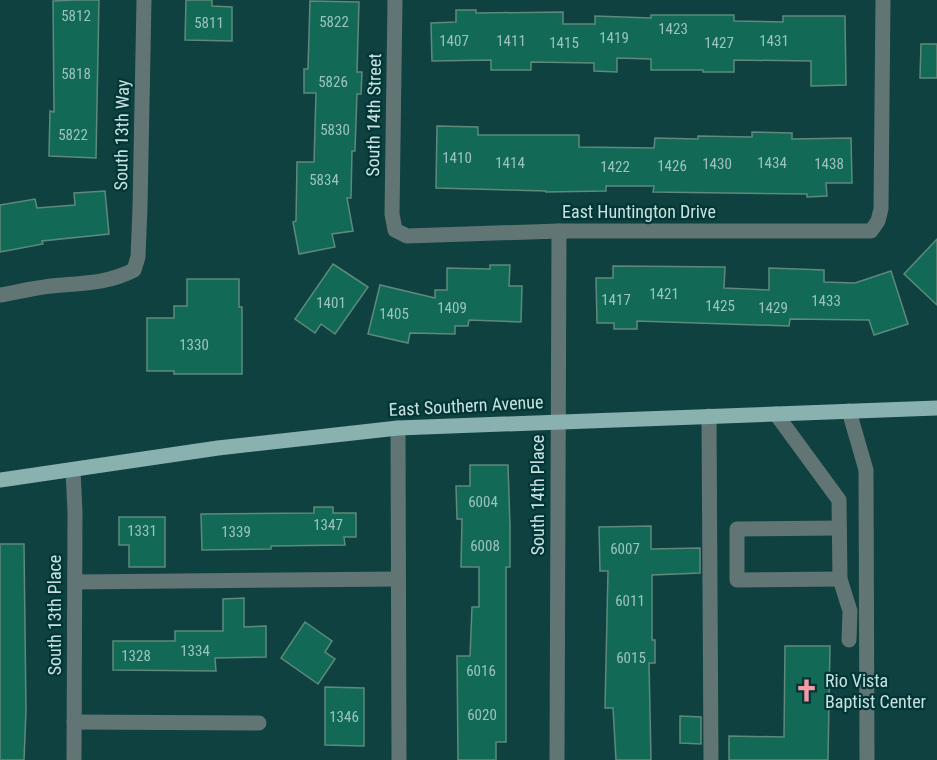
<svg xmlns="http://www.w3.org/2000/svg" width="937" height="760" font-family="'Roboto Condensed',sans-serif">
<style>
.building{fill:#126a56;stroke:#5e897b;stroke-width:1.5}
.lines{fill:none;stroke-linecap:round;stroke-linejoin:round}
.minor{stroke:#617574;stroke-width:15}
.major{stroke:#88b1af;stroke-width:15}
.labels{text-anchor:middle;stroke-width:4.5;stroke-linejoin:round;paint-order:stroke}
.number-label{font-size:15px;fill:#9bc3be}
.street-label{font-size:18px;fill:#c9e1e0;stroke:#003635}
.poi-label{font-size:18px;fill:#c9e1e0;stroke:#003635;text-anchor:start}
</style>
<rect width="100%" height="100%" fill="#0e413f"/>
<!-- building -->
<g class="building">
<polygon points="75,0 99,0 96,158 49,156 50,111 54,112 53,1"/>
<polygon points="186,0 212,0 212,6 232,7 232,41 185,40"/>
<polygon points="310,1 359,2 357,72 362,72 361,94 357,94 355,151 352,151 351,198 347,198 353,231 332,234 335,247 299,254 293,222 296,221 297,162 314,162 316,93 304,93 304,69 308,69"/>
<polygon points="456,10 476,10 476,13 563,12 563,24 595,24 595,16 651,18 651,15 734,15 734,21 783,22 783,16 845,16 846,85 811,86 811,61 734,60 734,72 703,72 703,70 651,70 651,59 617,58 617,72 594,71 594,63 531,62 531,70 491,70 491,60 432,61 431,23 456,22"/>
<polygon points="921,44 937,44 937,78 920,78"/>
<polygon points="437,126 478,127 478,135 579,135 579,147 654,148 655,138 698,139 698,136 752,137 752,132 792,133 792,139 851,138 852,183 826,183 827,196 807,197 807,194 653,192 654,186 606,186 606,191 546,192 546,191 436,188"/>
<polygon points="105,191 109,234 42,241 43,244 0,252 0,205 35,199 37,208 75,205 74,193"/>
<polygon points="937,239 937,305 904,274"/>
<polygon points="333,264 368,287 335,334 321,324 315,333 295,319"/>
<polygon points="490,265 510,265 509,286 522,286 521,322 469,320 468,326 455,326 455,334 410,333 408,343 368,334 380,285 435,298 435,290 447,290 447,268 490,269"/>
<polygon points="613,266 725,267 724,288 769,290 769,268 824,270 824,282 855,283 891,271 908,324 874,335 869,320 790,319 789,326 637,321 637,329 614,329 614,323 597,323 596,278 613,278"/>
<polygon points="187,279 239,279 239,307 242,307 242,374 174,374 174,371 147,371 147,318 174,318 174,306 187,306"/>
<polygon points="470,465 508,465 510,526 510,567 506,567 506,742 496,742 496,760 458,760 457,656 470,656 472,607 479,607 479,567 461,567 462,519 457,519 456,486 470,486"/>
<polygon points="314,507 333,507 333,513 356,513 356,537 344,537 345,545 271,546 271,549 202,550 201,514 314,513"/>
<polygon points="119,517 165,517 165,567 129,567 129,545 119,545"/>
<polygon points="651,526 651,549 700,548 700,573 652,575 652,640 655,640 655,663 649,663 651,760 616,760 613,708 605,708 608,571 600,571 599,527"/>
<polygon points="0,544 24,544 26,711 24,760 0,760"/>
<polygon points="244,598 244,627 266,626 266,657 215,658 216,671 113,670 113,641 175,641 175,631 223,631 223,599"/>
<polygon points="305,622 332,641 325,652 335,659 318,684 281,658"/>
<polygon points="785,646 830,646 828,760 729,760 729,736 784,737"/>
<polygon points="325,687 364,688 364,746 325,745"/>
<polygon points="680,716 701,717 701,744 680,743"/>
</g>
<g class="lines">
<!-- minor -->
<g class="minor">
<polyline points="395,0 392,214 395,230 407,236 559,231 871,231 878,221 881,209 883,0"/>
<path d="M0 295C17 292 34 288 51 286 80 283 107 284 134 270L138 257 140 208 144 0"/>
<polyline points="849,411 866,470 867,760"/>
<polyline points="776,414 839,500 840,579 850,611 849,640"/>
<polyline points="709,416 711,760"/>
<polyline points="398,428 399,760"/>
<polyline points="73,470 75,512 74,760"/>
<polyline points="839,528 737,529 737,580 840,579"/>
<polyline points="75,582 398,579"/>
<polyline points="74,722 259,723"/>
<polyline points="557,760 559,231"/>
</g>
<!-- major -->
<polyline class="major" points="0,480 218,448 398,428 937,408"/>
</g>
<!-- icons -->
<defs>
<symbol id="church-bare" viewBox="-9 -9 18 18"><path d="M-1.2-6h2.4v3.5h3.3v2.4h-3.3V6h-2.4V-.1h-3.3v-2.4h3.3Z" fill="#f49aa4" stroke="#003635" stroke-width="2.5" paint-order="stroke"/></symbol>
</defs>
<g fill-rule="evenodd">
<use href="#church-bare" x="790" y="674" width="33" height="33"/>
</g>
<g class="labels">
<!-- number labels -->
<g class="number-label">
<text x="76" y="21">5812</text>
<text x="334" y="27">5822</text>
<text x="209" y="28">5811</text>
<text x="673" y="34">1423</text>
<text x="614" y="43">1419</text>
<text x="454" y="46">1407</text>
<text x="511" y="46">1411</text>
<text x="774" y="46">1431</text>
<text x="564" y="48">1415</text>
<text x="719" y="48">1427</text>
<text x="76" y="79">5818</text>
<text x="333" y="87">5826</text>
<text x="335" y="135">5830</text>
<text x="73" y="140">5822</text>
<text x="457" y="163">1410</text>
<text x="510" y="168">1414</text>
<text x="772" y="168">1434</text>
<text x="717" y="169">1430</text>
<text x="829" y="169">1438</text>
<text x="672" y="171">1426</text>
<text x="615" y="172">1422</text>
<text x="324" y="185">5834</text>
<text x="664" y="299">1421</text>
<text x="616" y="305">1417</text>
<text x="826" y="306">1433</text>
<text x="331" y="308">1401</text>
<text x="720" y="311">1425</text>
<text x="452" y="313">1409</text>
<text x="773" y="313">1429</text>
<text x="394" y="319">1405</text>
<text x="194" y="350">1330</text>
<text x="483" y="507">6004</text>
<text x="328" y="530">1347</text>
<text x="142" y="536">1331</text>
<text x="236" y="537">1339</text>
<text x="485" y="551">6008</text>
<text x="625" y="554">6007</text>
<text x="630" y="606">6011</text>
<text x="195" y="656">1334</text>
<text x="136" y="661">1328</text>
<text x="631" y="663">6015</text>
<text x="481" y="676">6016</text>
<text x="482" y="720">6020</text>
<text x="344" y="722">1346</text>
</g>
<!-- street labels -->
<g class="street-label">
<text transform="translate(374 115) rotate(-89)" y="6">South 14th Street</text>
<text transform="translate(122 135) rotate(-89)" y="6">South 13th Way</text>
<text x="639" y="218">East Huntington Drive</text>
<text transform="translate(466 406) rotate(-3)" y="6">East Southern Avenue</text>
<text transform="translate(538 495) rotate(-90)" y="6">South 14th Place</text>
<text transform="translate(55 615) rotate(-90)" y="6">South 13th Place</text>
</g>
<!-- poi labels -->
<g class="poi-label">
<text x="825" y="687">Rio Vista<tspan x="825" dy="21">Baptist Center</tspan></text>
</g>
</g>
</svg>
